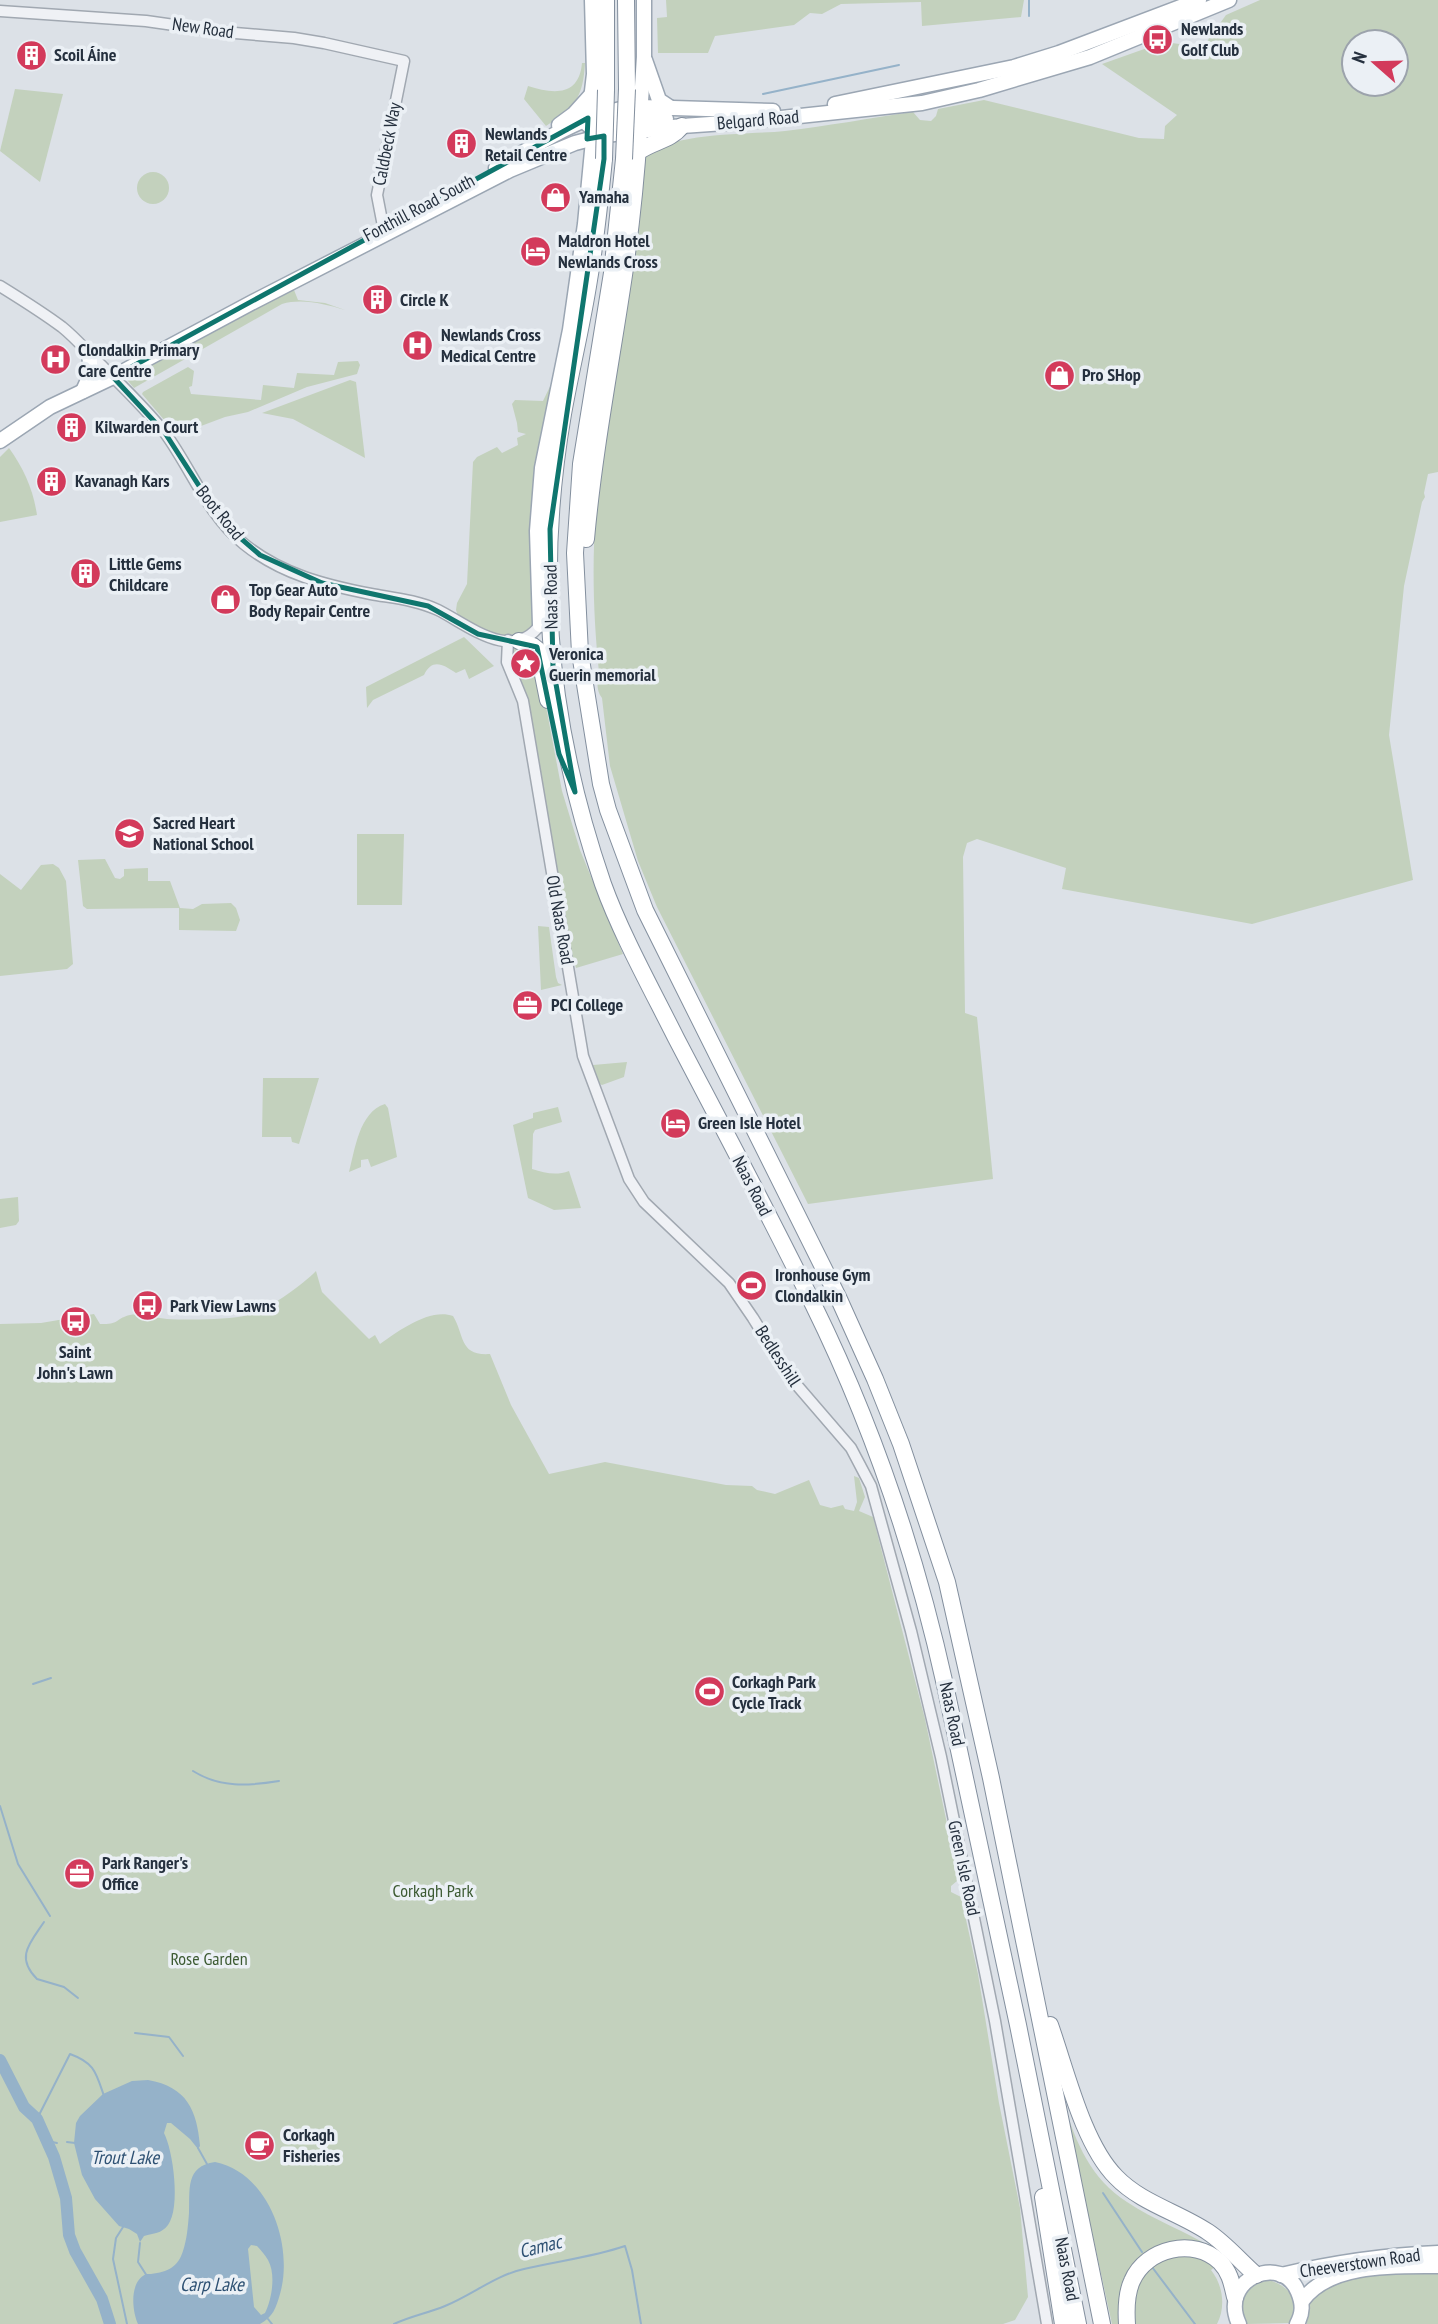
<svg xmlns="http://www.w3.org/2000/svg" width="1438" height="2324" font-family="'PT Sans Narrow',sans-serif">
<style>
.green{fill:#c3d1bd;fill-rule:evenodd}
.water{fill:#95b2c9;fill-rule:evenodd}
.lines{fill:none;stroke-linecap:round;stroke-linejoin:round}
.stream{stroke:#95b2c9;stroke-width:2}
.river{stroke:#95b2c9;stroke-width:12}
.minor-casing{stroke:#a1a8b1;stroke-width:13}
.major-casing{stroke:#9ba6b3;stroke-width:17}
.highway-casing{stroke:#838f9e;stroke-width:18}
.minor{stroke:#eff1f5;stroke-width:10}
.major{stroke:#fff;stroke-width:14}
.highway{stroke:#fff;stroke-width:16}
.highway-bridge-casing{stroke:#838f9e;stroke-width:18;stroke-linecap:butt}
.highway-bridge{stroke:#fff;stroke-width:16}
.marked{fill:none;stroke:#0f766e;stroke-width:5;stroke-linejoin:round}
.labels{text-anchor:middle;stroke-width:7;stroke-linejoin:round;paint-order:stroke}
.street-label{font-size:18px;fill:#25303e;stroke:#ebf0f5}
.poi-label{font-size:18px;font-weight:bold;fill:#25303e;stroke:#ebf0f5;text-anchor:start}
.park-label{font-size:18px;fill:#3c5a32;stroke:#ebf0f5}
.water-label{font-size:19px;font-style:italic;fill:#2e5173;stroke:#ebf0f5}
</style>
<rect width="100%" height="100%" fill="#dce1e7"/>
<!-- green -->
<g class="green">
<polygon points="666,0 1024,0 1021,17 922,26 921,2 841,4 822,14 810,13 794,25 715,36 708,53 658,53 657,18 667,17"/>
<path d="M1260 0H1438V472L1428 474 1424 493 1425 497 1422 502 1404 586 1389 735 1413 880 1252 924 1062 889 1066 868 977 839 967 843 963 857 965 1013 977 1017 993 1179 808 1204 657 907 638 861 610 766 602 698C596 691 597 680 599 672 593 614 592 564 596 506L645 158C669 131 750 135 785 131 828 126 870 118 913 112L920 120 931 121 936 116 938 109 984 100 1139 138 1164 139 1165 126 1177 115 1102 64 1164 42 1203 47 1226 15ZM1354 42H1396V84H1354Z"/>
<path d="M582 63H585C583 98 575 107 546 126L524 99 528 86C553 94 579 97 582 63Z"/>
<polygon points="15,89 63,94 40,182 0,151"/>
<circle cx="153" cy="188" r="16"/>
<path d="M294 290 298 300 325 303 345 310C325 304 302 298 282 304L134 388 123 375Z"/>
<polygon points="358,361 360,365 357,374 307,387 248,412 225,417 177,435 142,394 143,392 188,367 194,371 192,386 189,387 191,394 261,400 263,385 294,388 297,373 334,375 338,362"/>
<polygon points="556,374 538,620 531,630 507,636 482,631 458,616 456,610 457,603 467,584 473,462 477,457 497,447 502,453 518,445 517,438 526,434 518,432 517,423 512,404 515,400 543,401"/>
<polygon points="350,380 356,382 365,458 293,419 262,413"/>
<path d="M9 448C24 469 33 489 37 515L0 522V457Z"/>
<path d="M464 637 494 666 469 679 465 669 456 673C443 664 432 658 424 675L373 700 367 708 366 687Z"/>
<polygon points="508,644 529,651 537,659 562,791 580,850 623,954 576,968 569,946 525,691 516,675"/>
<polygon points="357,834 404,834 402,905 357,905"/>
<polygon points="105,859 115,878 120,879 124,876 124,869 148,868 148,881 170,881 180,908 193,909 202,904 231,903 236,908 240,920 236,931 179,930 179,908 87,909 83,906 78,860"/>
<polygon points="53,864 59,868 66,881 73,964 67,969 0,976 0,874 21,890 41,865"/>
<polygon points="538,926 549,927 556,977 558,983 562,985 541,990"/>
<polygon points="627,1062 624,1077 602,1085 598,1083 593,1065"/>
<polygon points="263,1078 319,1078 299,1144 292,1142 291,1137 262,1137"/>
<path d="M385 1104 388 1108 397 1157 371 1167 368 1159 361 1160V1167L349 1172C355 1150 359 1112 385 1104Z"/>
<path d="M558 1107 562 1122 535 1130 533 1134 532 1169C545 1173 556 1176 569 1171L581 1208 554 1210 528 1198 513 1125 533 1118V1113Z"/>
<polygon points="18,1197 19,1221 16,1225 0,1228 0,1199"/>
<path d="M316 1271 322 1292 369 1339 375 1335 380 1344C399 1331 429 1308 453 1316 465 1336 459 1356 490 1354L511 1405 549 1474 605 1462 726 1485 752 1486 757 1490 775 1494 809 1480 820 1505 831 1508 843 1505 845 1509 854 1511 857 1502 854 1476 859 1478 865 1497 859 1511 873 1517 925 1719 958 1876 957 1881 951 1886V1892L961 1897 978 1974 999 2103 1020 2208 1028 2297 1015 2320 1003 2324H0V1324L41 1323 94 1314 100 1324C120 1325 116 1318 130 1315 139 1313 157 1318 167 1319 188 1320 229 1320 248 1315 268 1310 301 1286 316 1271Z"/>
<path d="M1064 2104C1076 2143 1091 2179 1127 2202 1154 2220 1185 2231 1213 2248L1151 2251 1120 2324H1112Z"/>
<path d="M1169 2255H1192L1216 2266 1211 2270C1223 2285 1226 2307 1217 2324H1131L1130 2307 1141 2275Z"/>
<path d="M1438 2270V2324H1307C1307 2314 1308 2301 1315 2293 1334 2271 1410 2272 1438 2270Z"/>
<path d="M1269 2280C1292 2288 1300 2300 1290 2323L1246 2324C1234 2304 1246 2283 1269 2280Z"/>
</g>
<!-- water -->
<g class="water">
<path d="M148 2080C187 2087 197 2110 200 2146L198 2149 190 2139 171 2123H167L164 2133C173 2150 181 2208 168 2225 161 2234 154 2233 144 2236L140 2242 137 2234 129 2229 119 2226 95 2199 82 2175 74 2143 76 2123 80 2116 103 2094 132 2081Z"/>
<path d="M215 2162C269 2173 294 2245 280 2294 276 2308 273 2317 260 2324H138C132 2311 129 2282 146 2274 148 2274 150 2274 151 2274 168 2272 178 2267 183 2251 187 2239 188 2226 189 2213 190 2190 185 2166 215 2162ZM251 2245 257 2246C261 2250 265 2255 268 2260 276 2274 272 2299 265 2313L261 2315 254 2307 248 2249Z"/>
</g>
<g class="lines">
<!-- stream -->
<g class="stream">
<polyline points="1029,0 1029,16"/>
<polyline points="763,94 899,65"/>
<polyline points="33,1684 51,1678"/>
<path d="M193 1771C220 1788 248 1786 279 1781"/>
<polyline points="0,1806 18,1864 50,1916"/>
<path d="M44 1922C30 1943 15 1957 37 1979L64 1987 78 1998"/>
<polyline points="135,2033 169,2037 183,2056"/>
<path d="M37 2119 70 2054C95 2063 96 2073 104 2096"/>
<polyline points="47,2141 57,2143"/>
<polyline points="67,2142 75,2143"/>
<polyline points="198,2148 207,2164"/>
<polyline points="1103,2193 1142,2252"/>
<polyline points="123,2227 116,2238 113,2259 127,2324"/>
<polyline points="140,2243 138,2262 147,2276"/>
<polyline points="1152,2267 1195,2324"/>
<polyline points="268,2319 272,2324"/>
<path d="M394 2324C411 2316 428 2313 445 2306 472 2295 496 2275 524 2269 558 2261 593 2257 625 2246L632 2270 641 2324"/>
</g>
<!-- river -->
<polyline class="river" points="0,2060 24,2107 37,2119 54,2157 66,2198 69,2235 75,2251 102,2299 110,2324"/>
<defs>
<g id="minor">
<polyline points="0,11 146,21 223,32 294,38 324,43 404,61 377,195 383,226"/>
<path d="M0 286C21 299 42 312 62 327 77 339 89 354 103 367 124 388 146 409 165 433 192 470 207 514 244 544 281 574 325 585 371 594 393 598 417 600 438 610 468 625 512 663 540 625"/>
<polyline points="508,640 507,662 523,701 583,1056 629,1179 644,1202 729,1283 753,1318 789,1376 851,1448 871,1486 911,1631 941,1757 995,2021 1047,2324"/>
</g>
<g id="major">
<polyline points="645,60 659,100 671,108"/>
<polyline points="835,104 1014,67 1059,53 1199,0"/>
<polyline points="640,116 644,57 644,0"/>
<polyline points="596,119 606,123 666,119"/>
<polyline points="559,125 574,114 592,94"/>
<polyline points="588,125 594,74 592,0"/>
<path d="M496 168C541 143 588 109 640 107L773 111"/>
<polyline points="83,391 91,373 89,353"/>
<polyline points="0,441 50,407 113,377 253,302 510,170 575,143 606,135 682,126 753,121 922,103 979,90 1090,57 1229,0"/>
<polyline points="540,625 537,531 542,468 570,330 585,224 594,130"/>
<path d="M1281 2275C1332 2263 1386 2255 1438 2253"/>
<path d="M1302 2301C1329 2263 1395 2266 1438 2266"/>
<path d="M1239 2324C1218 2279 1282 2252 1298 2292 1303 2304 1303 2313 1297 2324"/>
</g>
<g id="highway">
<polyline points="626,0 627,89"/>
<polyline points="606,90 606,0"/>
<path d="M638 152C653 141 670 141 682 126"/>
<path d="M604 159C600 199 596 240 589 280 582 325 571 369 563 414 547 507 544 603 557 696 566 760 582 823 603 884 621 934 652 990 676 1038 722 1126 769 1214 813 1304 872 1424 916 1554 945 1685L1018 2025 1078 2324"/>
<polyline points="624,159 612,273 581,464 575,553 580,653 601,784 608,810 645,910 838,1297 875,1379 901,1444 947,1582 991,1778 1102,2324"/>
<path d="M586 539C594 450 611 363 624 275 631 227 636 180 639 132"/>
<polyline points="519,641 533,646 538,650 548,700"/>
<path d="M1050 2025C1066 2070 1083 2144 1116 2177 1141 2203 1178 2212 1208 2232 1226 2244 1240 2261 1256 2275"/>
<polyline points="1043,2197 1063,2324"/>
<path d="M1127 2324C1126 2309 1126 2294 1132 2281 1146 2248 1194 2237 1220 2262 1230 2272 1232 2284 1235 2297"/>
</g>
</defs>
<!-- minor casing -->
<use href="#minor" class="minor-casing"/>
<!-- major casing -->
<use href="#major" class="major-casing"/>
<!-- highway casing -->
<use href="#highway" class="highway-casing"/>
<!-- minor -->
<use href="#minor" class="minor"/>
<!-- major -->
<use href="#major" class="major"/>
<!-- highway -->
<use href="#highway" class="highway"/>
<defs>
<g id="highway-bridge">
<polyline points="604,159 606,90"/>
<polyline points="624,159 627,89"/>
</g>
</defs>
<!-- highway-bridge casing -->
<use href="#highway-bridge" class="highway-bridge-casing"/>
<!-- highway-bridge -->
<use href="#highway-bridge" class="highway-bridge"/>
</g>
<!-- marked area -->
<path class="marked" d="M588 118 587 139 604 136V159L550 529 553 667 575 792 559 754 537 647 478 634 428 606 322 583 260 555 223 523 165 433 113 377Z"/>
<!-- icons -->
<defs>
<symbol id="bus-disc" viewBox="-11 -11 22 22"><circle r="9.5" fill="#d33a5b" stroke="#ebf0f5"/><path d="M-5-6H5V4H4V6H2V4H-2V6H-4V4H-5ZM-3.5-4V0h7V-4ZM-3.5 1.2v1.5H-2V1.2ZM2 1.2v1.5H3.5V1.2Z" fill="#fff"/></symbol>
<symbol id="building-disc" viewBox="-11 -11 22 22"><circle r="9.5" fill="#d33a5b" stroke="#ebf0f5"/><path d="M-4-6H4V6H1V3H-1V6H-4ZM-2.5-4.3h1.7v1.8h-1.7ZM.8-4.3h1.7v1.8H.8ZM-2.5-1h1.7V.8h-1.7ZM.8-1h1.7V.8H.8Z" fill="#fff"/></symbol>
<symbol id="shop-disc" viewBox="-11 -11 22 22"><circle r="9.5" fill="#d33a5b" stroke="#ebf0f5"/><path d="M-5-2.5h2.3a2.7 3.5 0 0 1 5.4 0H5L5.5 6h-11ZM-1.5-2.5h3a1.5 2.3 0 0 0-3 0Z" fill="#fff"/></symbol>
<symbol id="hotel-disc" viewBox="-11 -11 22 22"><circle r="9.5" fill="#d33a5b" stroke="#ebf0f5"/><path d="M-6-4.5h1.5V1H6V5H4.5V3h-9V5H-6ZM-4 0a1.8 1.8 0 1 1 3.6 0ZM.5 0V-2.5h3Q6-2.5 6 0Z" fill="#fff"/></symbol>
<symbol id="hospital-disc" viewBox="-11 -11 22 22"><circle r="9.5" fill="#d33a5b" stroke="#ebf0f5"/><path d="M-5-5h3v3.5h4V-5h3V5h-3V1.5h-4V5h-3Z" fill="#fff"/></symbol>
<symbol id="sight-disc" viewBox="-11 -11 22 22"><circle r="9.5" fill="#d33a5b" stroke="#ebf0f5"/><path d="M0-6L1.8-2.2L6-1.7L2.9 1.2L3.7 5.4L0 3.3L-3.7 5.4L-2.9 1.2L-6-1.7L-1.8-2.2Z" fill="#fff"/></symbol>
<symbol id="school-disc" viewBox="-11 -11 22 22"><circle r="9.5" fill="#d33a5b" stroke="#ebf0f5"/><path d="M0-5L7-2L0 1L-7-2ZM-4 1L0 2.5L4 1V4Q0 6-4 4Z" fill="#fff"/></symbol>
<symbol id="office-disc" viewBox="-11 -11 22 22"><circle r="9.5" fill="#d33a5b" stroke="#ebf0f5"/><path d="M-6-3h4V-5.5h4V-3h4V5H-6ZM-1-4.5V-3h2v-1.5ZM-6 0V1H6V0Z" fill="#fff"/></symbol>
<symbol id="stadium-disc" viewBox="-11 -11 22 22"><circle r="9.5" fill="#d33a5b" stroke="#ebf0f5"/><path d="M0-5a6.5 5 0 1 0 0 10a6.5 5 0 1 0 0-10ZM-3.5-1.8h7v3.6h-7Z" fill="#fff"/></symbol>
<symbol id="cafe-disc" viewBox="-11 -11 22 22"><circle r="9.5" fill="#d33a5b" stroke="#ebf0f5"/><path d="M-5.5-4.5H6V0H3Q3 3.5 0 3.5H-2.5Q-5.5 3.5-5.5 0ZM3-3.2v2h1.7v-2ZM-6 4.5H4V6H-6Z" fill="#fff"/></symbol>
</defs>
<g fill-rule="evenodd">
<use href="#bus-disc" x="1140" y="22" width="35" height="35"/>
<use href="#building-disc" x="14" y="38" width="35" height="35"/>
<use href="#building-disc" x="444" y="126" width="35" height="35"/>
<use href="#shop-disc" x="538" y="180" width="35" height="35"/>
<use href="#hotel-disc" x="518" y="234" width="35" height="35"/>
<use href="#building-disc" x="360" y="282" width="35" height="35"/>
<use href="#hospital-disc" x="400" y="328" width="35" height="35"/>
<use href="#hospital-disc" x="38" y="342" width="35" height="35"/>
<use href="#shop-disc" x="1042" y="358" width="35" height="35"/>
<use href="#building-disc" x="54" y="410" width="35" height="35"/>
<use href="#building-disc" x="34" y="464" width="35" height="35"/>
<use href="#building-disc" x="68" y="556" width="35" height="35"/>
<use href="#shop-disc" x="208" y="582" width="35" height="35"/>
<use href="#sight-disc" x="508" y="646" width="35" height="35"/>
<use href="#school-disc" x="112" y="816" width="35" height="35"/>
<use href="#office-disc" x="510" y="988" width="35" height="35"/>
<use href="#hotel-disc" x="658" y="1106" width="35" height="35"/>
<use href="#stadium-disc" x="734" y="1268" width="35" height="35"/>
<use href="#bus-disc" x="130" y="1288" width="35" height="35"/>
<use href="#bus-disc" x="58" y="1304" width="35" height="35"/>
<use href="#stadium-disc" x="692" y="1674" width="35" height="35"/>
<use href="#office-disc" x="62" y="1856" width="35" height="35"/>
<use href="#cafe-disc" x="242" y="2128" width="35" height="35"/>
</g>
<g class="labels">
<!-- street labels -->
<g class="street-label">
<text transform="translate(203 28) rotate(8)" y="6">New Road</text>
<text transform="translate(758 120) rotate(-5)" y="6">Belgard Road</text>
<text transform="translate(387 144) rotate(-79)" y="6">Caldbeck Way</text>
<text transform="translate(419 208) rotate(-28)" y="6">Fonthill Road South</text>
<text transform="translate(220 513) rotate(51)" y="6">Boot Road</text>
<text transform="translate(551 597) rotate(-91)" y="6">Naas Road</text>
<text transform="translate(560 920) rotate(80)" y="6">Old Naas Road</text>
<text transform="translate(752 1186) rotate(63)" y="6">Naas Road</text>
<text transform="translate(778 1356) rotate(57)" y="6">Bedlesshill</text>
<text transform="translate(952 1714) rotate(78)" y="6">Naas Road</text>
<text transform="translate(964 1868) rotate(78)" y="6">Green Isle Road</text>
<text transform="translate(1360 2263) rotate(-8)" y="6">Cheeverstown Road</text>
<text transform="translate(1067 2269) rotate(79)" y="6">Naas Road</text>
</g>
<!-- poi labels -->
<g class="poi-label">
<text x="1181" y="35">Newlands<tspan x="1181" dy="21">Golf Club</tspan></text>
<text x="54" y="61">Scoil Áine</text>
<text x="485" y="140">Newlands<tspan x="485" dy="21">Retail Centre</tspan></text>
<text x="579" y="203">Yamaha</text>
<text x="558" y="247">Maldron Hotel<tspan x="558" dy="21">Newlands Cross</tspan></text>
<text x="400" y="306">Circle K</text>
<text x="441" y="341">Newlands Cross<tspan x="441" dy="21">Medical Centre</tspan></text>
<text x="78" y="356">Clondalkin Primary<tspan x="78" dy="21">Care Centre</tspan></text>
<text x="1082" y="381">Pro SHop</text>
<text x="95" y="433">Kilwarden Court</text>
<text x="75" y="487">Kavanagh Kars</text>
<text x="109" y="570">Little Gems<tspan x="109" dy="21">Childcare</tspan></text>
<text x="249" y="596">Top Gear Auto<tspan x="249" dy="21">Body Repair Centre</tspan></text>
<text x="549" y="660">Veronica<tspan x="549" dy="21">Guerin memorial</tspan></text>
<text x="153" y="829">Sacred Heart<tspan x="153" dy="21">National School</tspan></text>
<text x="551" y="1011">PCI College</text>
<text x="698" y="1129">Green Isle Hotel</text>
<text x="775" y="1281">Ironhouse Gym<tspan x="775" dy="21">Clondalkin</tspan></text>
<text x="170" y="1312">Park View Lawns</text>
<text x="75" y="1358" text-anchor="middle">Saint<tspan x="75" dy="21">John's Lawn</tspan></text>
<text x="732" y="1688">Corkagh Park<tspan x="732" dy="21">Cycle Track</tspan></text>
<text x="102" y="1869">Park Ranger's<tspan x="102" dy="21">Office</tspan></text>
<text x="283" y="2141">Corkagh<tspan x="283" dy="21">Fisheries</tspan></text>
</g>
<!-- park labels -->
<g class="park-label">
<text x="433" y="1897">Corkagh Park</text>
<text x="209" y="1965">Rose Garden</text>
</g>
<!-- water labels -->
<g class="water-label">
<text x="125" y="2164">Trout Lake</text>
<text transform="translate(540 2246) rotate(-14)" y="7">Camac</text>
<text x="212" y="2291">Carp Lake</text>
</g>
</g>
<!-- north arrow -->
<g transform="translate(1375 63) rotate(290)"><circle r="33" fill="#ebf0f5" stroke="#9ca3ac" stroke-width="2"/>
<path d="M0-5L12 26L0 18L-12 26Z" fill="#d33a5b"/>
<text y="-10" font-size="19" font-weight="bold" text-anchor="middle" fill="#25303e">N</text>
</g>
</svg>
